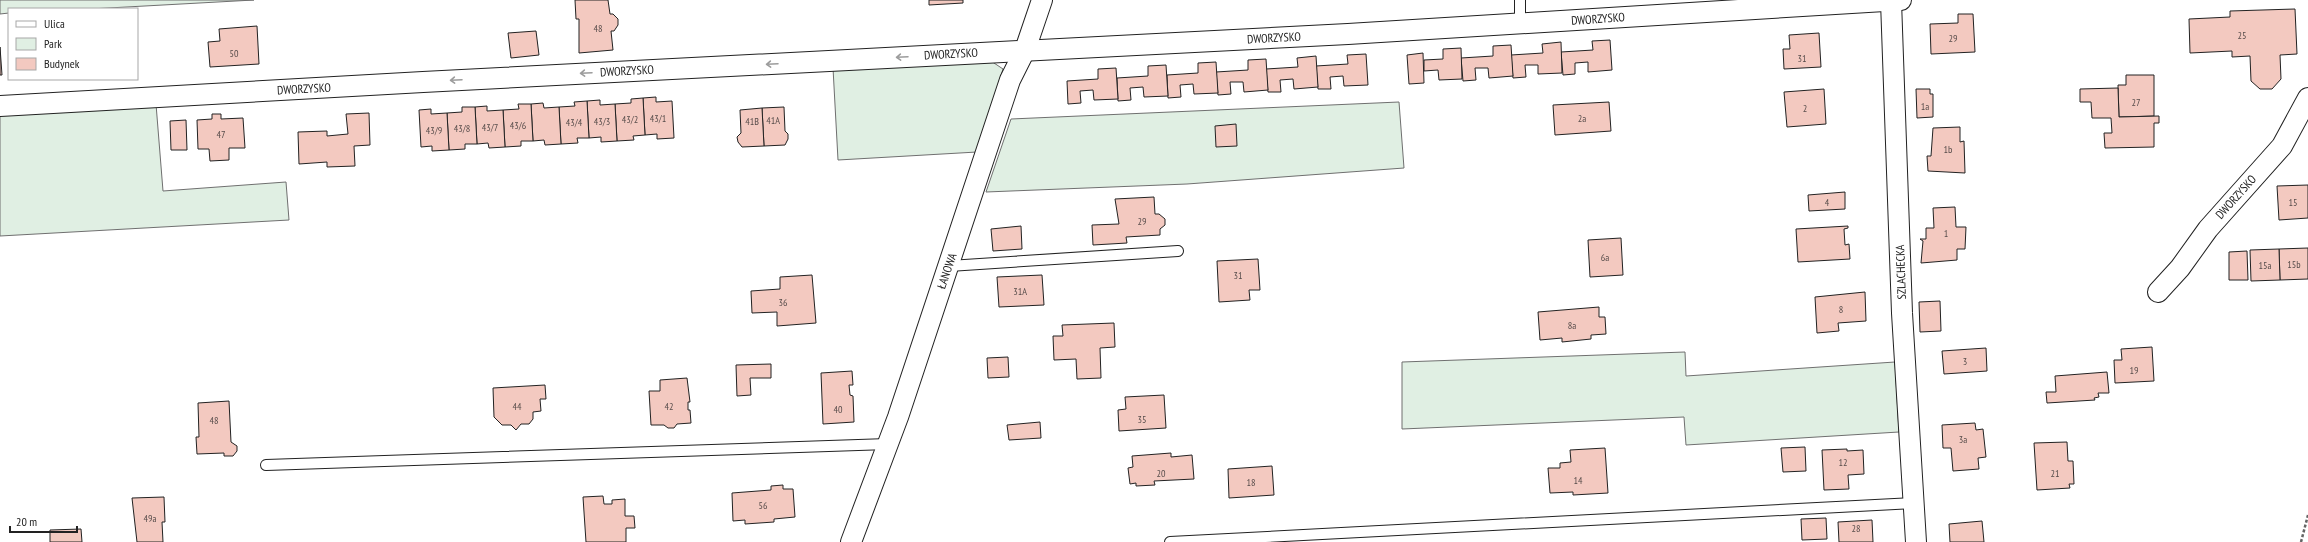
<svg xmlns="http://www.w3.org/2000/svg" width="2308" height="542" font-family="'PT Sans Narrow',sans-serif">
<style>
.green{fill:#e0efe3;stroke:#6f6f6f}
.building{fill:#f3c9c0;stroke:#222}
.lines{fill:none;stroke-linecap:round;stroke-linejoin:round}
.service-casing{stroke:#222;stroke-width:12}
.minor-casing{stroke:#222;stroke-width:22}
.path{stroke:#646464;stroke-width:2.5;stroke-dasharray:3 2;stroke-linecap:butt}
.service{stroke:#fff;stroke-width:10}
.minor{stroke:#fff;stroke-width:20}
.oneway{stroke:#9c9c9c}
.labels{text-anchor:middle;stroke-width:3;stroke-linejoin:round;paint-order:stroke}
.number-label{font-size:10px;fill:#564c4a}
.street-label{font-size:12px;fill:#222;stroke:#fff}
</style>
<rect width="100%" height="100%" fill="#fff"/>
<!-- green -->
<g class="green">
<polygon points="0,0 254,0 90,9 9,9 9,13 0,14"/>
<polygon points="991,61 1003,69 977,152 838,160 833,68"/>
<polygon points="1399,102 1404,168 1187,184 986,192 1011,119"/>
<polygon points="156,104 163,191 286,182 289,220 0,236 0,113"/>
<polygon points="1685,352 1686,376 1895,362 1899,432 1686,445 1684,417 1402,429 1402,362"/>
</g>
<!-- building -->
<g class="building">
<polygon points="575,0 608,0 610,14 613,14 618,19 618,25 614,31 611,31 613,50 579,53 579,19 576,19"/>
<polygon points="929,0 963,0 963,3 929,5"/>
<polygon points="2295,9 2297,54 2280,55 2281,79 2272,89 2260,89 2251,81 2250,56 2232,57 2232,51 2190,53 2189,19 2230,17 2230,11"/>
<polygon points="1958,14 1973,14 1975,52 1931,54 1930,24 1958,23"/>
<polygon points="257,26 259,64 210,67 208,42 220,41 219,29"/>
<polygon points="536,31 539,55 511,58 508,33"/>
<polygon points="1819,33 1821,67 1784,69 1783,49 1790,49 1789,35"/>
<polygon points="1610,40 1612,70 1588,72 1588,62 1575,63 1575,74 1563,75 1561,52 1593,50 1592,41"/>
<polygon points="1561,42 1562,73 1538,74 1538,65 1525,65 1526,77 1513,78 1511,55 1543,53 1542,44"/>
<polygon points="1511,45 1513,76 1489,78 1488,68 1475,68 1476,80 1463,81 1461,58 1493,56 1493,46"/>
<polygon points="0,47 2,75 0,75"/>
<polygon points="1461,48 1462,79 1439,80 1438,70 1424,71 1424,60 1443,59 1443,49"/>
<polygon points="1423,53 1424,83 1409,84 1407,55"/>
<polygon points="1366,54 1368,85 1344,86 1343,76 1330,77 1331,89 1318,89 1316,66 1348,64 1347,55"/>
<polygon points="1316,56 1318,87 1294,89 1293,79 1280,80 1281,92 1268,92 1266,69 1298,67 1297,58"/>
<polygon points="1266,59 1268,90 1244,92 1243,82 1230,82 1231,94 1218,95 1216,72 1248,70 1248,60"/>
<polygon points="1216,62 1218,93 1194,94 1193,84 1180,85 1181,97 1168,98 1167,75 1198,73 1198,63"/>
<polygon points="1166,65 1168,96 1144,97 1143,87 1130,88 1131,100 1118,101 1117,78 1148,76 1148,66"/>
<polygon points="1116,68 1118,99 1094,100 1093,90 1080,91 1081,103 1068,104 1067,81 1098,79 1098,69"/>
<polygon points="2126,75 2154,75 2154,116 2119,117 2118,85 2126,85"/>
<polygon points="2118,88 2119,117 2159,116 2159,123 2154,123 2154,147 2105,148 2104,133 2112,133 2111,118 2092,118 2091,102 2080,102 2080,89"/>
<polygon points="1824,89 1826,124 1787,127 1784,92"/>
<polygon points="1916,89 1930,89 1930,94 1933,94 1933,117 1917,118"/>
<polygon points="656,97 656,102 672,101 674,138 657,139 657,134 645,135 643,98"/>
<polygon points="643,98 645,135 633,136 634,140 617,141 615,104 631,103 631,99"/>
<polygon points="600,100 600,105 615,104 617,141 601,142 601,137 589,138 587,101"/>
<polygon points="587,101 589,138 577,138 578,143 561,144 559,107 575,106 574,102"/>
<polygon points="1609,102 1611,131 1555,135 1553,105"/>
<polygon points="543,103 544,108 559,107 561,144 545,145 544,140 533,141 531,104"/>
<polygon points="518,104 531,104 533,141 521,141 521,146 505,147 503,110 519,109"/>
<polygon points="487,106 487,111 503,110 505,147 489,148 488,143 477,144 475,107"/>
<polygon points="462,107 475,107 477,144 465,144 465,149 449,150 447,113 462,112"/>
<polygon points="784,107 785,131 788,134 788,139 785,145 764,146 762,108"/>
<polygon points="762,108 764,146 742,147 738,142 737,137 741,133 740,110"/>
<polygon points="431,109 431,114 447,113 449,150 432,151 432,146 421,147 419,110"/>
<polygon points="369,113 370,145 354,146 355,166 327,167 327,162 299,164 298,132 327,131 327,136 348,134 346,114"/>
<polygon points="212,114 221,114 221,119 243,118 245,148 229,148 229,160 210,161 209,149 198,149 197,120 212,119"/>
<polygon points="186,120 187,150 171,150 170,121"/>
<polygon points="1236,124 1237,146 1216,147 1215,126"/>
<polygon points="1960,127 1960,142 1964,141 1965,173 1928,171 1927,156 1931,156 1933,128"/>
<polygon points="2308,185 2308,218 2279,220 2277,186"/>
<polygon points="1845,192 1845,209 1809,211 1808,195"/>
<polygon points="1154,197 1155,214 1159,214 1165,219 1165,225 1160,229 1160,235 1126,237 1127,243 1093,245 1092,225 1119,224 1115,199"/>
<polygon points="1955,207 1956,227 1966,227 1965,249 1957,249 1957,260 1921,263 1923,241 1920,239 1926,239 1926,228 1934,228 1933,208"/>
<polygon points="1021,226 1022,249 993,251 991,229"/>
<polygon points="1848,226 1848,228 1844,229 1845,245 1849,244 1850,259 1798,262 1796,229"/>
<polygon points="1621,238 1623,275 1590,277 1588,240"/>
<polygon points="2308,248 2308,279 2280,280 2279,249"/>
<polygon points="2279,249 2280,280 2251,281 2250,250"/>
<polygon points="2247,251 2248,280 2229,280 2229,252"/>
<polygon points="1258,259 1260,290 1249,290 1250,300 1219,302 1217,261"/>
<polygon points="812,275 816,323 777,326 777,312 752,313 751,291 780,289 780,277"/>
<polygon points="1042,275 1044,305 999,307 997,277"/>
<polygon points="1865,292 1866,321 1838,323 1839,331 1817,333 1815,297"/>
<polygon points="1940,301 1941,331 1920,332 1919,302"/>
<polygon points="1599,307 1599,317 1605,317 1606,334 1591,335 1591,339 1562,342 1562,338 1540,340 1538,312"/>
<polygon points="1114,323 1115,347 1100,348 1101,378 1077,379 1076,359 1054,360 1053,336 1063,336 1062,325"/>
<polygon points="2152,347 2154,381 2115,383 2114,360 2122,360 2121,349"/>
<polygon points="1986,348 1987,371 1944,374 1942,351"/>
<polygon points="1008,357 1009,377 988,378 987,358"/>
<polygon points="771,364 771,378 750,378 751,395 737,396 736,365"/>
<polygon points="852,371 853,385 849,385 850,395 853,396 854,422 823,424 821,373"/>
<polygon points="2107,372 2109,393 2098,393 2099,397 2094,398 2095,400 2047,403 2046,392 2056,392 2055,376"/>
<polygon points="687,378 690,402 688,402 688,410 690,410 691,423 677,424 674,428 668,428 664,425 651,425 649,391 660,391 660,380"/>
<polygon points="545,385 546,399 540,399 541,411 533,412 533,419 529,424 521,424 516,430 511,425 502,425 494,417 493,388"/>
<polygon points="1164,395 1166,428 1119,431 1118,410 1126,409 1125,397"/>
<polygon points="229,401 231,442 237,446 237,451 233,456 224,456 224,453 197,454 196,437 199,437 198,403"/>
<polygon points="1040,422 1041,438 1009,440 1007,425"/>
<polygon points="1975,423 1976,430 1983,429 1986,457 1978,458 1979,469 1953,471 1951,448 1943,448 1942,425"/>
<polygon points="2067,442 2068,461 2073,461 2074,484 2069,484 2070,488 2037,490 2034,443"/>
<polygon points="1805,447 1806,471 1783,472 1781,448"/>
<polygon points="1605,448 1608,493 1573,495 1573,492 1550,493 1548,468 1560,468 1560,463 1571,462 1570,450"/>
<polygon points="1847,449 1847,451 1863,450 1864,474 1848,475 1849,489 1824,490 1822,450"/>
<polygon points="1171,453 1171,457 1192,455 1194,479 1154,481 1155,485 1136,486 1136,483 1130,484 1128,468 1133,467 1132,456"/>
<polygon points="1272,466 1274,495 1229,498 1228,469"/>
<polygon points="783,485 783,489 793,489 795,517 774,519 774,522 745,524 745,520 733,521 732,493 771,490 771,486"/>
<polygon points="603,496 604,504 612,504 612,500 625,499 625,516 634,516 635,528 626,528 626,542 586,542 583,497"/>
<polygon points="164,497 165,522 162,522 163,542 137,542 132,498"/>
<polygon points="1826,518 1827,539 1802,540 1801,519"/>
<polygon points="1872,520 1873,542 1839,542 1838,522"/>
<polygon points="1982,521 1984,542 1950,542 1949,524"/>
<polygon points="81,529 82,542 50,542 50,530"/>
</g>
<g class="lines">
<defs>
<g id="service">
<polyline points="1520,24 1520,0"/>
<polyline points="949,266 1178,251"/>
<polyline points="266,465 888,444"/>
<polyline points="1170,542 1914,503"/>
</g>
<g id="minor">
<polyline points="1891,1 1902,313 1916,542"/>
<polyline points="0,106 423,82 1348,34 1901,0"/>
<polyline points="2158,292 2180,268 2208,229 2282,146 2308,98"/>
<polyline points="851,542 898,417 1010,80 1025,50 1042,0"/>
</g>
</defs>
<!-- service casing -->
<use href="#service" class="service-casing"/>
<!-- minor casing -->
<use href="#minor" class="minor-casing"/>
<!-- path -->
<polyline class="path" points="2301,542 2308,515"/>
<!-- service -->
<use href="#service" class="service"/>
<!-- minor -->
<use href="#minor" class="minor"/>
</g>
<!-- one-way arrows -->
<defs><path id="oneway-shaft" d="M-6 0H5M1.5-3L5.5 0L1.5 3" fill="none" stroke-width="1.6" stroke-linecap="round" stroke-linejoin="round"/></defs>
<g class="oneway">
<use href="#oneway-shaft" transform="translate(902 57) rotate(177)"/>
<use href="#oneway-shaft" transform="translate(772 64) rotate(177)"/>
<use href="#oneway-shaft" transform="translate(586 73) rotate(177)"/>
<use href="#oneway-shaft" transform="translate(456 80) rotate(177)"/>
</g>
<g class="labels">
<!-- number labels -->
<g class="number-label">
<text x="598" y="32">48</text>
<text x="2242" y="39">25</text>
<text x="1953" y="42">29</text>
<text x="234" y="57">50</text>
<text x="1802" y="62">31</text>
<text x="2136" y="106">27</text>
<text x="1925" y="110">1a</text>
<text x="1805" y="112">2</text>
<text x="658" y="122">43/1</text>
<text x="1582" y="122">2a</text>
<text x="630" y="123">43/2</text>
<text x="773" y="124">41A</text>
<text x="602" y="125">43/3</text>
<text x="752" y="125">41B</text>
<text x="574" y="126">43/4</text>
<text x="518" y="129">43/6</text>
<text x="490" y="131">43/7</text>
<text x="462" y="132">43/8</text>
<text x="434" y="134">43/9</text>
<text x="221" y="138">47</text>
<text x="1948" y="153">1b</text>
<text x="1827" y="206">4</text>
<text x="2293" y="206">15</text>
<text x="1142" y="225">29</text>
<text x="1946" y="237">1</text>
<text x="1605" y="261">6a</text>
<text x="2294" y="268">15b</text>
<text x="2265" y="269">15a</text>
<text x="1238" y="279">31</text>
<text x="1020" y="295">31A</text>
<text x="783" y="306">36</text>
<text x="1841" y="313">8</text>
<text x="1572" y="329">8a</text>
<text x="1965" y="365">3</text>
<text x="2134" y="374">19</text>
<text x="517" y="410">44</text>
<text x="669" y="410">42</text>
<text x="838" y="413">40</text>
<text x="1142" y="423">35</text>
<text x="214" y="424">48</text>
<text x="1963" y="443">3a</text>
<text x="1843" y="466">12</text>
<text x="1161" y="477">20</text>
<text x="2055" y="477">21</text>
<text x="1578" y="484">14</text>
<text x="1251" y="486">18</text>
<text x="763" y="509">56</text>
<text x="150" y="522">49a</text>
<text x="1856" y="532">28</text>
</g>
<!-- street labels -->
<g class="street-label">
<text transform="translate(1598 19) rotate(-4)" y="4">DWORZYSKO</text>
<text transform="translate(1274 38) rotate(-3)" y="4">DWORZYSKO</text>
<text transform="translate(951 54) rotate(-3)" y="4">DWORZYSKO</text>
<text transform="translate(627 71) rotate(-3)" y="4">DWORZYSKO</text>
<text transform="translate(304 89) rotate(-3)" y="4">DWORZYSKO</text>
<text transform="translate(2236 197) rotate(-48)" y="4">DWORZYSKO</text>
<text transform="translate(947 271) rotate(-71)" y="4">ŁANOWA</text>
<text transform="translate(1901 272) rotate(-92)" y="4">SZLACHECKA</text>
</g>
</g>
<!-- legend -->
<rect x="8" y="8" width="130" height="72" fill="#ffffff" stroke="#a7a7a7"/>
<rect x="16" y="21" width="20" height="6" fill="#ffffff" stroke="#a7a7a7"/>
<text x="44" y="28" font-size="12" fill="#222222">Ulica</text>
<rect x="16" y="38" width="20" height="12" fill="#e0efe3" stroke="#a7a7a7"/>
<text x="44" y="48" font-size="12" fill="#222222">Park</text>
<rect x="16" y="58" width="20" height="12" fill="#f3c9c0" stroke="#a7a7a7"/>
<text x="44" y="68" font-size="12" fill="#222222">Budynek</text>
<!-- scale -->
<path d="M10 526v6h67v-6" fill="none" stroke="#222222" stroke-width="2"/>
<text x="16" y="526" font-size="12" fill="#222222" stroke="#ffffff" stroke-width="3" paint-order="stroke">20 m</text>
</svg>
